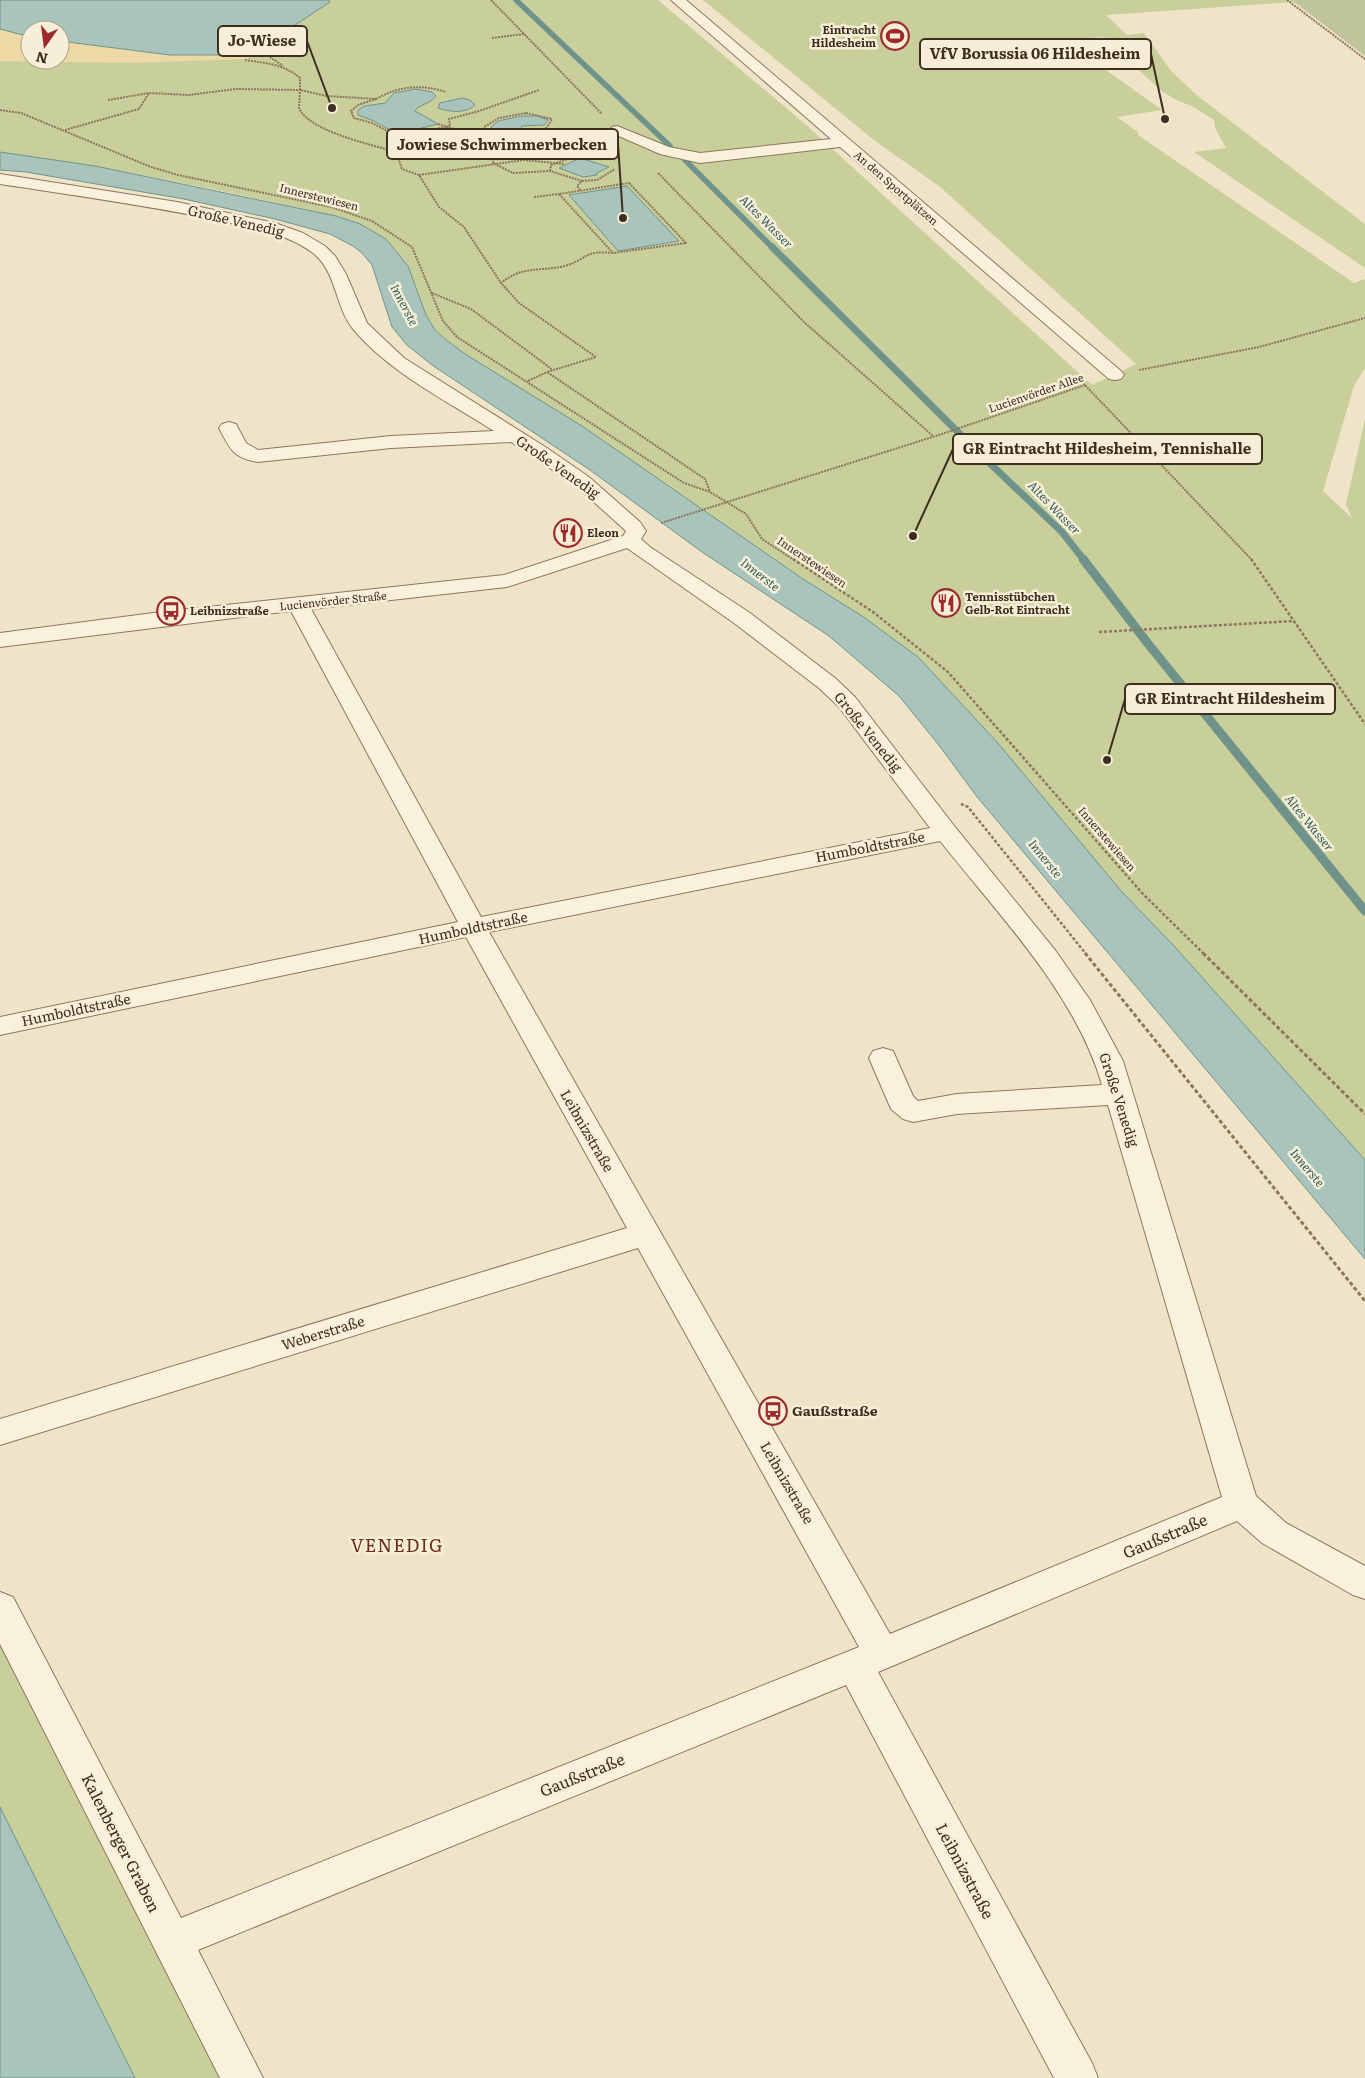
<svg xmlns="http://www.w3.org/2000/svg" width="1365" height="2078" font-family="Literata,serif">
<style>
.green{fill:#c9cf9b;fill-rule:evenodd}
.sand{fill:#ecd9a5}
.cemetery{fill:#bfc49a}
.water{fill:#a9c4bc;stroke:#6f938a}
.lines{fill:none;stroke-linecap:round;stroke-linejoin:round}
.stream-far2{stroke:#6f938a;stroke-width:5.5}
.stream-far1{stroke:#6f938a;stroke-width:7}
.stream{stroke:#6f938a;stroke-width:9}
.minor-casing{stroke:#8d765c;stroke-width:2}
.path-far2{stroke:#8d765c;stroke-width:2;stroke-dasharray:2 1;stroke-linecap:butt}
.path-far1{stroke:#8d765c;stroke-width:2.5;stroke-dasharray:3 2;stroke-linecap:butt}
.path{stroke:#8d765c;stroke-width:3;stroke-dasharray:4 2.5;stroke-linecap:butt}
.minor{fill:#faf1dc;fill-rule:evenodd}
.labels{text-anchor:middle;stroke-width:5;stroke-linejoin:round;paint-order:stroke}
.far-poi-label{font-size:11px;font-weight:bold;fill:#3d2e20;stroke:#f7eed8;text-anchor:start}
.far-street-label{font-size:11px;fill:#3d2e20;stroke:#f7eed8}
.far-water-label{font-size:12px;font-style:italic;fill:#2f5d5a;stroke:#f7eed8}
.street-label{font-size:14px;fill:#3d2e20;stroke:#f7eed8}
.poi-label{font-size:14px;font-weight:bold;fill:#3d2e20;stroke:#f7eed8;text-anchor:start}
.near-street-label{font-size:16px;fill:#3d2e20;stroke:#f7eed8}
.near-neighbourhood-label{font-size:18px;letter-spacing:1px;fill:#6b2e1e;stroke:#f7eed8}
.leader{fill:none;stroke:#3d2e20;stroke-width:2}
.callout-dot{fill:#3d2e20;stroke:#f7eed8;stroke-width:2}
.callout{fill:#f7eed8;stroke:#3d2e20;stroke-width:2}
.callout-label{font-size:15px;text-anchor:middle;font-weight:bold;fill:#3d2e20}
</style>
<rect width="100%" height="100%" fill="#f0e4c8"/>
<!-- green -->
<g class="green">
<path d="M0 0H658L804 123 1092 385 1136 364 939 186 875 141 703 0H1291L1294 2 1106 15 1127 35 1144 33 1171 71 1199 97 1365 224V268L1194 152 1226 148 1215 128 1214 120 1192 106 1178 101 1160 90 1104 37 1064 40 1162 110 1117 117 1138 132V135L1354 283 1365 279V368L1354 386 1323 491 1352 518 1346 504 1365 419V1160L1175 947 1122 892 997 742 918 657 862 616 803 579 582 426 465 354 445 339 435 330 426 315 408 266 386 239 360 224 336 216 217 190 95 166 0 152ZM30 30H60V60H30Z"/>
<polygon points="0,1627 224,2078 0,2078"/>
</g>
<!-- sand -->
<polygon class="sand" points="0,29 30,37 30,60 60,60 60,41 170,55 248,54 248,59 130,63 0,61"/>
<!-- cemetery -->
<polygon class="cemetery" points="1291,0 1365,0 1365,56 1294,2"/>
<!-- water -->
<g class="water">
<polygon points="0,0 329,0 330,2 254,52 226,55 170,55 60,41 60,30 30,30 30,37 0,29"/>
<path d="M416 89 432 92 436 96C429 105 419 104 415 111L438 124 397 134 374 121 358 115V110L365 106 385 103 394 93Z"/>
<path d="M462 98 470 100 475 105C466 114 449 112 438 108L440 103Z"/>
<polygon points="521,116 538,116 548,120 544,125 522,126 521,129 508,131 509,133 525,137 518,141 493,133 491,127 498,121"/>
<polygon points="0,152 95,166 336,216 360,224 386,239 408,266 426,315 435,330 445,339 465,354 582,426 803,579 862,616 918,657 997,742 1122,892 1175,947 1365,1160 1365,1259 978,798 938,744 899,696 829,636 702,552 590,470 432,365 407,345 392,327 372,265 362,253 353,246 330,234 275,219 184,199 26,172 0,170"/>
<polygon points="580,158 609,167 597,173 597,175 583,177 559,168"/>
<polygon points="627,186 679,241 618,251 569,195"/>
<polygon points="0,1807 135,2078 0,2078"/>
</g>
<g class="lines">
<!-- stream-far2 -->
<g class="stream-far2">
<polyline points="516,0 670,146"/>
<polyline points="684,159 773,248"/>
</g>
<!-- stream-far1 -->
<polyline class="stream-far1" points="772,247 978,452 1062,532 1084,560"/>
<!-- stream -->
<polyline class="stream" points="1083,559 1149,645 1365,911"/>
<defs>
<g id="minor">
<polygon points="671,0 686,0 1121,371 1124,375 1121,379 1115,380 1109,379 840,147 700,163 660,154 612,133 610,130 612,127 617,126 669,147 700,153 831,139"/>
<path d="M0 174 177 202 275 223 303 233 325 246 335 256 346 274 367 323 404 358 547 448 589 477 640 522 646 531 641 539 650 547 750 613 835 678 855 697 955 827 1055 950 1090 1000 1123 1061 1256 1496 1286 1523 1365 1566V1599L1353 1595 1262 1543 1237 1521 878 1672 1092 2063 1098 2078H1054L846 1685 198 1950 263 2078H220L0 1644V1592L13 1597 181 1918 859 1647 638 1248 0 1445V1419L627 1228 466 937 0 1035V1017L458 922 291 611 0 647V633L161 612 504 575 623 536 626 531 575 485 511 442 391 448 258 462C233 458 230 449 219 428L222 424 229 422 236 424 246 443 258 450 391 436 494 431C447 401 390 373 353 329 335 307 337 272 313 253 285 232 250 228 217 220 145 205 72 195 0 184ZM627 548 734 623 819 688 839 707 930 828 481 917 311 609 507 587ZM940 841C998 914 1076 994 1102 1085L957 1094 918 1101 913 1096 893 1051 883 1048 873 1051 869 1058 891 1109 903 1119 913 1122 957 1114 1108 1105 1222 1497 890 1634 489 932Z"/>
</g>
</defs>
<!-- minor casing -->
<use href="#minor" class="minor-casing"/>
<!-- path-far2 -->
<g class="path-far2">
<polyline points="491,0 602,114"/>
<polyline points="1287,0 1365,59"/>
<polyline points="243,31 278,37"/>
<polyline points="492,38 524,34"/>
<polyline points="260,50 283,66"/>
<path d="M245 60C265 63 284 64 300 78V90L327 96 376 99 358 105 351 111 354 118 372 123 399 137 450 126 449 119 479 111 539 90"/>
<path d="M376 99C399 86 421 84 446 92"/>
<path d="M108 100 149 93 189 95 235 89 300 90 299 108C308 131 373 145 396 152L402 169 419 175 439 207 464 227 501 283"/>
<polyline points="0,110 21,113 151,167 178,175 331,207 372,221 412,247 443,321 457,337 684,483 710,492 746,514 762,539 794,560"/>
<path d="M526 113 552 119C544 135 525 147 507 142 499 139 492 135 485 132L484 127 499 118Z"/>
<polyline points="438,124 454,129 461,136"/>
<polyline points="65,130 139,109 149,93"/>
<polyline points="477,142 499,138"/>
<polyline points="396,152 461,136 495,152 493,163 513,173 550,171 582,181 577,186 580,190"/>
<polyline points="550,171 551,165 573,157"/>
<polyline points="658,173 804,322 933,436"/>
<polyline points="419,175 524,160 564,164"/>
<polyline points="582,181 597,180 615,169"/>
<polygon points="629,183 686,243 613,253 559,194"/>
<polyline points="534,197 559,194"/>
<path d="M613 253C583 250 588 259 565 266 540 272 523 265 501 283L519 303 596 357 547 372 705 479 710 492"/>
<polyline points="432,293 471,309 553,370"/>
<polyline points="1139,370 1259,347 1365,318"/>
<polyline points="528,381 547,372"/>
<polyline points="1083,383 1252,560"/>
<polyline points="661,523 942,434 1085,385"/>
</g>
<!-- path-far1 -->
<g class="path-far1">
<polyline points="793,559 873,612 948,672 1143,894 1204,954"/>
<polyline points="1251,559 1365,724"/>
<polyline points="1099,632 1294,621"/>
<polyline points="961,804 968,807 1086,954"/>
</g>
<!-- path -->
<g class="path">
<polyline points="1085,953 1365,1301"/>
<polyline points="1203,953 1365,1114"/>
</g>
<!-- minor -->
<use href="#minor" class="minor"/>
</g>
<!-- icons -->
<defs>
<symbol id="stadium-ring" viewBox="-11 -11 22 22"><circle r="9.5" fill="#f7eed8" stroke="#9e2a2b" stroke-width="1.5"/><path d="M0-5a6.5 5 0 1 0 0 10a6.5 5 0 1 0 0-10ZM-3.5-1.8h7v3.6h-7Z" fill="#9e2a2b"/></symbol>
<symbol id="restaurant-ring" viewBox="-11 -11 22 22"><circle r="9.5" fill="#f7eed8" stroke="#9e2a2b" stroke-width="1.5"/><path d="M-5-6h1v4h1v-4h1v4h1v-4h1v5L-1.5 .5V6h-2V.5L-5-1ZM5-6V6H3V1.5H1.5Q1.5-4 5-6Z" fill="#9e2a2b"/></symbol>
<symbol id="bus-ring" viewBox="-11 -11 22 22"><circle r="9.5" fill="#f7eed8" stroke="#9e2a2b" stroke-width="1.5"/><path d="M-5-6H5V4H4V6H2V4H-2V6H-4V4H-5ZM-3.5-4V0h7V-4ZM-3.5 1.2v1.5H-2V1.2ZM2 1.2v1.5H3.5V1.2Z" fill="#9e2a2b"/></symbol>
</defs>
<g fill-rule="evenodd">
<use href="#stadium-ring" x="879" y="20" width="32" height="32"/>
<use href="#restaurant-ring" x="552" y="517" width="32" height="32"/>
<use href="#restaurant-ring" x="930" y="587" width="32" height="32"/>
<use href="#bus-ring" x="155" y="595" width="32" height="32"/>
<use href="#bus-ring" x="757" y="1395" width="32" height="32"/>
</g>
<g class="labels">
<!-- far-poi labels -->
<g class="far-poi-label">
<text x="876" y="34" text-anchor="end">Eintracht<tspan x="876" dy="13">Hildesheim</tspan></text>
<text x="587" y="537">Eleon</text>
<text x="965" y="601">Tennisstübchen<tspan x="965" dy="13">Gelb-Rot Eintracht</tspan></text>
<text x="190" y="615">Leibnizstraße</text>
</g>
<!-- far-street labels -->
<g class="far-street-label">
<text transform="translate(896 188) rotate(41)" y="4">An den Sportplätzen</text>
<text transform="translate(319 197) rotate(14)" y="4">Innerstewiesen</text>
<text transform="translate(1036 393) rotate(-19)" y="4">Lucienvörder Allee</text>
<text transform="translate(812 562) rotate(34)" y="4">Innerstewiesen</text>
<text transform="translate(333 601) rotate(-6)" y="4">Lucienvörder Straße</text>
<text transform="translate(1107 839) rotate(49)" y="4">Innerstewiesen</text>
</g>
<!-- far-water labels -->
<g class="far-water-label">
<text transform="translate(766 222) rotate(45)" y="4">Altes Wasser</text>
<text transform="translate(404 305) rotate(62)" y="4">Innerste</text>
<text transform="translate(1054 508) rotate(46)" y="4">Altes Wasser</text>
<text transform="translate(760 575) rotate(38)" y="4">Innerste</text>
<text transform="translate(1309 823) rotate(51)" y="4">Altes Wasser</text>
<text transform="translate(1045 859) rotate(51)" y="4">Innerste</text>
<text transform="translate(1307 1168) rotate(50)" y="4">Innerste</text>
</g>
<!-- street labels -->
<g class="street-label">
<text transform="translate(236 221) rotate(13)" y="5">Große Venedig</text>
<text transform="translate(558 467) rotate(35)" y="5">Große Venedig</text>
<text transform="translate(868 732) rotate(51)" y="5">Große Venedig</text>
<text transform="translate(870 847) rotate(-11)" y="5">Humboldtstraße</text>
<text transform="translate(473 928) rotate(-12)" y="5">Humboldtstraße</text>
<text transform="translate(76 1010) rotate(-12)" y="5">Humboldtstraße</text>
<text transform="translate(1119 1100) rotate(72)" y="5">Große Venedig</text>
<text transform="translate(587 1131) rotate(60)" y="5">Leibnizstraße</text>
<text transform="translate(323 1333) rotate(-17)" y="5">Weberstraße</text>
<text transform="translate(787 1483) rotate(60)" y="5">Leibnizstraße</text>
</g>
<!-- poi labels -->
<g class="poi-label">
<text x="792" y="1416">Gaußstraße</text>
</g>
<!-- near-street labels -->
<g class="near-street-label">
<text transform="translate(1165 1536) rotate(-23)" y="6">Gaußstraße</text>
<text transform="translate(582 1775) rotate(-22)" y="6">Gaußstraße</text>
<text transform="translate(121 1843) rotate(63)" y="6">Kalenberger Graben</text>
<text transform="translate(965 1871) rotate(62)" y="6">Leibnizstraße</text>
</g>
<!-- near-neighbourhood labels -->
<g class="near-neighbourhood-label">
<text x="397" y="1552">VENEDIG</text>
</g>
</g>
<!-- callouts -->
<path class="leader" d="M332 108L307 41M1165 119L1151 54M623 218L618 144M913 536L953 449M1107 760L1125 699"/>
<g class="callout-dot">
<circle cx="332" cy="108" r="5"/>
<circle cx="1165" cy="119" r="5"/>
<circle cx="623" cy="218" r="5"/>
<circle cx="913" cy="536" r="5"/>
<circle cx="1107" cy="760" r="5"/>
</g>
<g class="callout">
<rect x="218" y="26" width="89" height="30" rx="5"/>
<rect x="920" y="39" width="231" height="30" rx="5"/>
<rect x="387" y="129" width="231" height="30" rx="5"/>
<rect x="953" y="434" width="309" height="30" rx="5"/>
<rect x="1125" y="684" width="210" height="30" rx="5"/>
</g>
<g class="callout-label">
<text x="262" y="46">Jo-Wiese</text>
<text x="1035" y="59">VfV Borussia 06 Hildesheim</text>
<text x="502" y="150">Jowiese Schwimmerbecken</text>
<text x="1107" y="454">GR Eintracht Hildesheim, Tennishalle</text>
<text x="1230" y="704">GR Eintracht Hildesheim</text>
</g>
<!-- north arrow -->
<g transform="translate(45 45) rotate(194)"><circle r="24" fill="#f7eed8" stroke="#ada18e"/>
<path d="M0-4L9 19L0 12L-9 19Z" fill="#9e2a2b"/>
<text y="-8" font-size="14" font-weight="bold" text-anchor="middle" fill="#3d2e20">N</text>
</g>
</svg>
